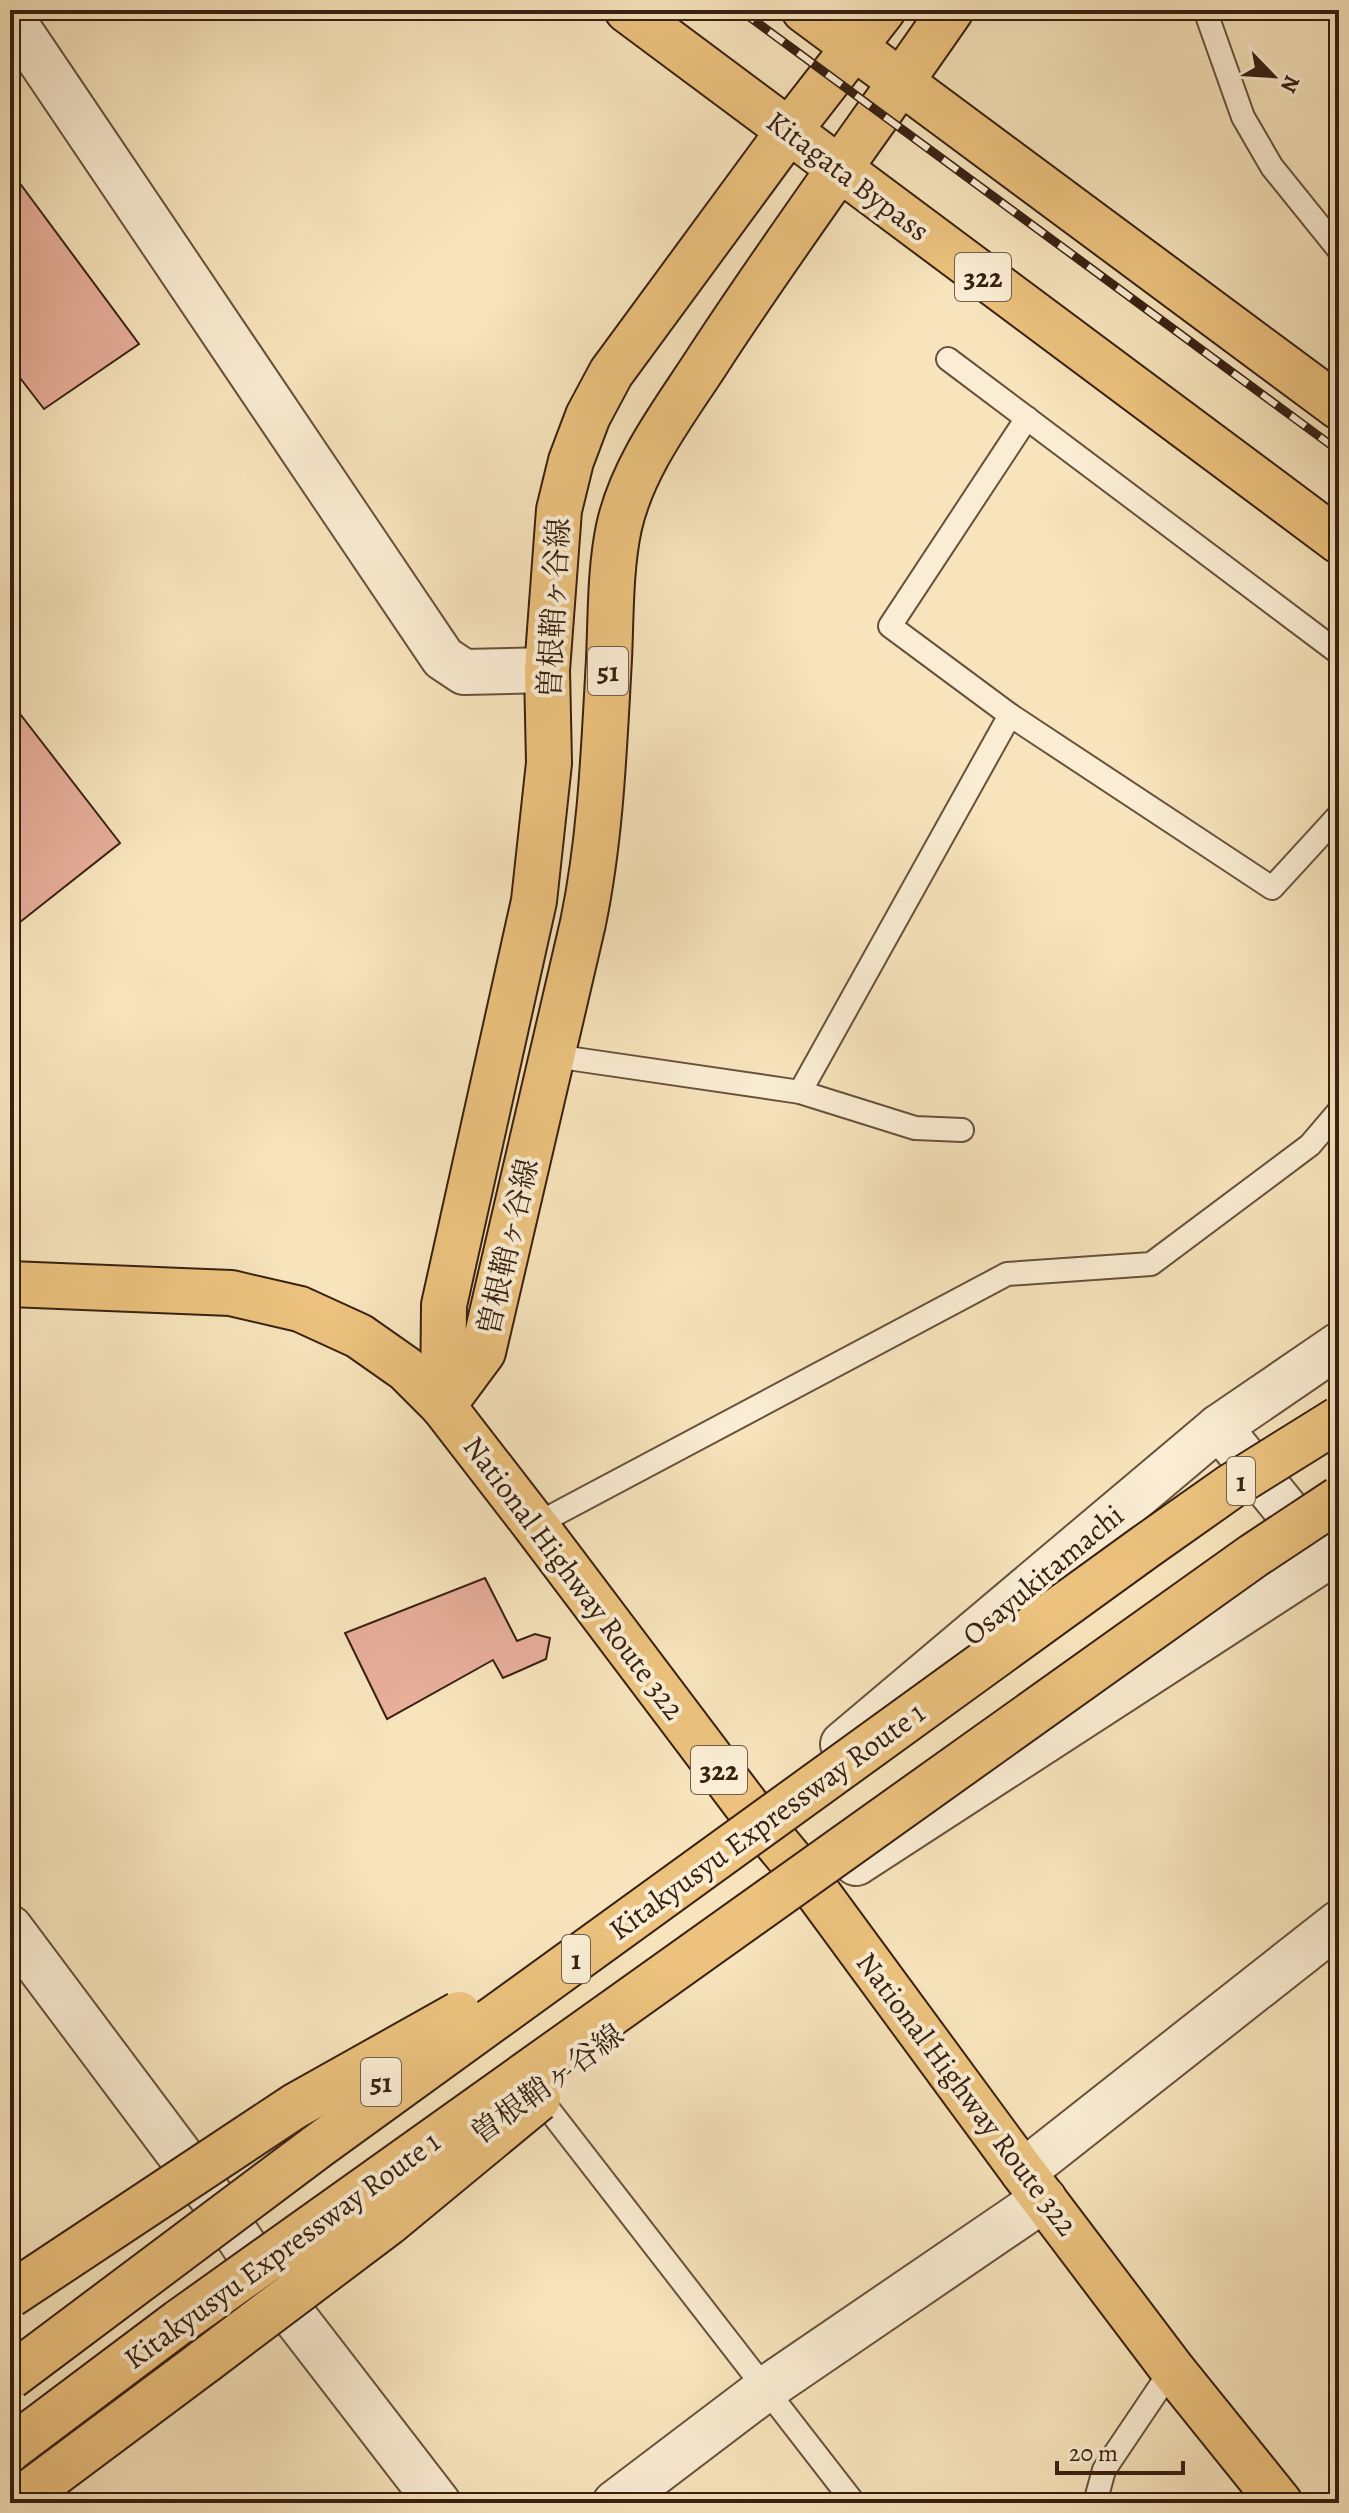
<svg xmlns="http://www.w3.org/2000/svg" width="1349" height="2513" font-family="Alegreya,'Noto Serif JP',serif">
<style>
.building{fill:#e8af9b;stroke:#382012;stroke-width:2}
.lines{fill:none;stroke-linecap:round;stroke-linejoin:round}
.service-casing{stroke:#68513c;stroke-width:26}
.minor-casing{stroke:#68513c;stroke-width:48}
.tertiary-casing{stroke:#68513c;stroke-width:48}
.primary-casing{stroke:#382012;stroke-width:48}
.trunk-casing{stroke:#382012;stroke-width:48}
.motorway-casing{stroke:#382012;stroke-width:48}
.service{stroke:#faedd3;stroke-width:22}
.minor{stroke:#faedd3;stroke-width:44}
.tertiary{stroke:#faedd3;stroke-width:44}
.primary{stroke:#ecc27e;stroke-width:44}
.trunk{stroke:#ecc27e;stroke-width:44}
.motorway{stroke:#ecc27e;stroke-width:44}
.rail-casing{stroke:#382012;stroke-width:9}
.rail{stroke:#faedd3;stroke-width:6;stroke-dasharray:18;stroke-linecap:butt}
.motorway-bridge-casing{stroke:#382012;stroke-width:48;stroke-linecap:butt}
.motorway-bridge{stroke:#ecc27e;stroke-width:44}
.labels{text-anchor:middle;stroke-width:8;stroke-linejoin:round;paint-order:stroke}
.shield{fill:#faedd3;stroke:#725e4c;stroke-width:2}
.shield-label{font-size:28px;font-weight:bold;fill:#382012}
.street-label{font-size:30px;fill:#382012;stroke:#faedd3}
</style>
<rect width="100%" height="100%" fill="#f7e4bc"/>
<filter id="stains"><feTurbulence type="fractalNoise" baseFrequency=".0025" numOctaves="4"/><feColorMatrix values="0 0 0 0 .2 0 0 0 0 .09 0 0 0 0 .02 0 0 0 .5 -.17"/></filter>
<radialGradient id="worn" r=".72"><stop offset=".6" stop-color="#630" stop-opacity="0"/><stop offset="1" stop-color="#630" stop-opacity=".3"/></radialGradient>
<!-- building -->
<g class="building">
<polygon points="10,170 139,344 44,409 10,365"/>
<polygon points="10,701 120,843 10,930"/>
<polygon points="485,1578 517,1641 535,1634 550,1638 546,1659 503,1678 493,1660 387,1719 345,1633"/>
</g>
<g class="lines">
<defs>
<g id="service">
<polyline points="1205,10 1243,117 1272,167 1339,250"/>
<polyline points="948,359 1339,653"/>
<polyline points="1010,715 890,626 1027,418"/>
<polyline points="554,1056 800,1092 915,1128 962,1130"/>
<polyline points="800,1092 1010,715 1272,888 1339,815"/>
<polyline points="535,1525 1007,1274 1151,1264 1310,1145 1339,1111"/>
<polyline points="536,2093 854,2503"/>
<polyline points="1095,2503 1104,2470 1172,2369"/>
</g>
<g id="minor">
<polyline points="10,16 443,658 464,672 547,670"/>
<polyline points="1219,1427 1323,1555"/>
<polyline points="1023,2172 1339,1923"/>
<polyline points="615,2503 764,2390 1044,2199"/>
</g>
<g id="tertiary">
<polyline points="843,1744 1219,1427 1339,1345"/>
<polyline points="856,1863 1326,1558 1339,1547"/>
<polyline points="10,1928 213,2199 273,2289 438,2503"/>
</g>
<g id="primary">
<path d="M443 1406 483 1352 583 923C601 836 604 748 609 659 611 616 610 569 619 527 633 464 676 410 710 357 787 239 871 126 951 10"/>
<polyline points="443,1406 444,1305 534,901 549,763 547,670 559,510 571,461 588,416 611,373 788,132 883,10"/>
</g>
<g id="trunk">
<polyline points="627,10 1339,541"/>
<polyline points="804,10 1339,407"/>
<polyline points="10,1284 231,1293 300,1309 359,1336 406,1369 443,1406 535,1525 756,1818 815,1889 1023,2172 1172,2369 1280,2503"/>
</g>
<polyline id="motorway" points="15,2503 205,2361"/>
</defs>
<!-- service casing -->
<use href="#service" class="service-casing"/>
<!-- minor casing -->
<use href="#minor" class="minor-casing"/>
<!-- tertiary casing -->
<use href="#tertiary" class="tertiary-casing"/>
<!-- primary casing -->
<use href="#primary" class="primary-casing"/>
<!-- trunk casing -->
<use href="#trunk" class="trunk-casing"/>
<!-- motorway casing -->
<use href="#motorway" class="motorway-casing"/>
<!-- service -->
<use href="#service" class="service"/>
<!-- minor -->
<use href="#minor" class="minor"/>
<!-- tertiary -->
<use href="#tertiary" class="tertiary"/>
<!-- primary -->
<use href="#primary" class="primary"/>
<!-- trunk -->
<use href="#trunk" class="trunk"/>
<!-- motorway -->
<use href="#motorway" class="motorway"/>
<defs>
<polyline id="rail" points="740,10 1339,451"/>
</defs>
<!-- rail casing -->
<use href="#rail" class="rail-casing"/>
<!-- rail -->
<use href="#rail" class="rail"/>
<defs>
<g id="motorway-bridge">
<polyline points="10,2295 295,2106 459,2014"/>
<polyline points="205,2361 388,2223 538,2099"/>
<polyline points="10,2377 318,2146 1145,1547 1230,1487 1339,1419"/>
<polyline points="10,2449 179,2322 1253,1556 1339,1499"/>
</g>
</defs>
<!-- motorway-bridge casing -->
<use href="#motorway-bridge" class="motorway-bridge-casing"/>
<!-- motorway-bridge -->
<use href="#motorway-bridge" class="motorway-bridge"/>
</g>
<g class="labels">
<!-- shield labels -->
<g class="shield">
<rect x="955" y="253" width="56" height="48" rx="6"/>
<rect x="588" y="647" width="40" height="48" rx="6"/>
<rect x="1227" y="1457" width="28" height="48" rx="6"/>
<rect x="691" y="1746" width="56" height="48" rx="6"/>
<rect x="562" y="1935" width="28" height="48" rx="6"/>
<rect x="361" y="2058" width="40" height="48" rx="6"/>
</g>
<g class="shield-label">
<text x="983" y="287">322</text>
<text x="608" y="681">51</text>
<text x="1241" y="1491">1</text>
<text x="719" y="1780">322</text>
<text x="576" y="1969">1</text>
<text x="381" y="2092">51</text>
</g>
<!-- street labels -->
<g class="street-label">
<text transform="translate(848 176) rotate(37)" y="10">Kitagata Bypass</text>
<text transform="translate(554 608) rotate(-87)" y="10">曽根鞘ヶ谷線</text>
<text transform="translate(508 1247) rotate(-77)" y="10">曽根鞘ヶ谷線</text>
<text transform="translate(1043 1575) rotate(-40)" y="10">Osayukitamachi</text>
<text transform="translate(574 1578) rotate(53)" y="10">National Highway Route 322</text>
<text transform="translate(767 1821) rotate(-36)" y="10">Kitakyusyu Expressway Route 1</text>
<text transform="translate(547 2084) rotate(-36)" y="10">曽根鞘ヶ谷線</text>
<text transform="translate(967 2094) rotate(53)" y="10">National Highway Route 322</text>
<text transform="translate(282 2250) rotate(-36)" y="10">Kitakyusyu Expressway Route 1</text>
</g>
</g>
<!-- margin -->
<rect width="1349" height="2513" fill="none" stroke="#f7e4bc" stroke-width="40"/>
<rect x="12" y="12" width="1325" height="2489" fill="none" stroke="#382012" stroke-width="4"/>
<rect x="20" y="20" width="1309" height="2473" fill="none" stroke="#382012" stroke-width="2"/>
<!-- north arrow -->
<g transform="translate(1273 76) rotate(115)" stroke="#faedd3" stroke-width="6" paint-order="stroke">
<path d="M0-6L14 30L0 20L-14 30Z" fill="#382012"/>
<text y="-12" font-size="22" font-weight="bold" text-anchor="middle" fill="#382012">N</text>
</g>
<!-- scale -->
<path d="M1057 2461v12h126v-12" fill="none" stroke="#382012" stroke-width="4"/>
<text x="1069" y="2461" font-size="24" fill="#382012" stroke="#faedd3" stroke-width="6" paint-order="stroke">20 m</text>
<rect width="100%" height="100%" filter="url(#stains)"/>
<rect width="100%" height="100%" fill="url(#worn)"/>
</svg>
